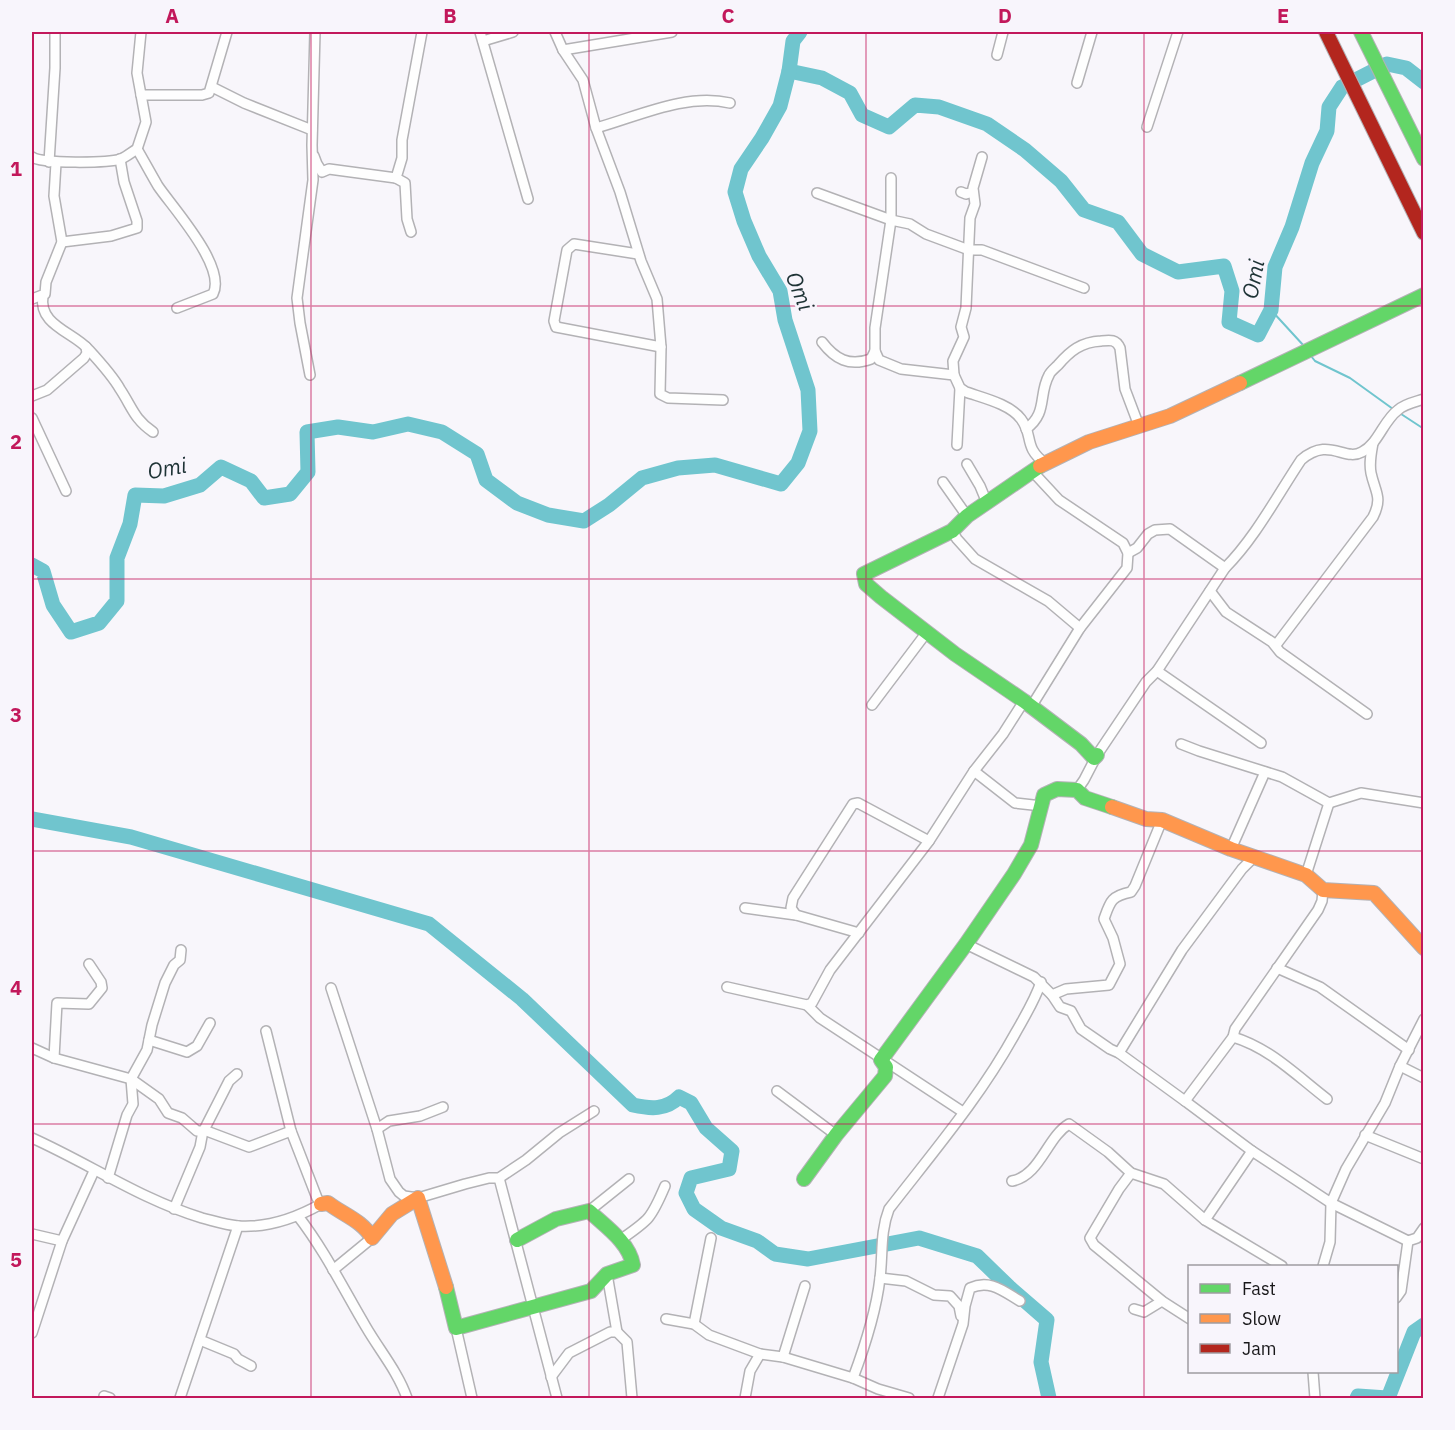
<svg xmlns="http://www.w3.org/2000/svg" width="1455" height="1430" font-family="'IBM Plex Sans',sans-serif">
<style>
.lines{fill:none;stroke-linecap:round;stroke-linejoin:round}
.stream{stroke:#70c5ce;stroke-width:2}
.river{stroke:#70c5ce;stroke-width:15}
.street-casing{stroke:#b3b2b5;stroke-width:12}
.fast-casing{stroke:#b3b2b5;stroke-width:16}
.slow-casing{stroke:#b3b2b5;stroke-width:16}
.jam-casing{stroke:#b3b2b5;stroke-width:16}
.street{stroke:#fefefe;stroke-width:9}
.fast{stroke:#63d668;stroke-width:14}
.slow{stroke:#ff974d;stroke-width:14}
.jam{stroke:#b3261e;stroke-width:14}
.grid{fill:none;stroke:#c2185b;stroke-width:1.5;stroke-opacity:0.55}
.labels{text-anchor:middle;stroke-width:4.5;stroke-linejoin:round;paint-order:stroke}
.water-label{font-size:22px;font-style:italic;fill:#1e3335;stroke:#f8f5fc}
.neatline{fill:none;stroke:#c2185b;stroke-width:2}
.grid-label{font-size:20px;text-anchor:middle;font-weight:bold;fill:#c2185b}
</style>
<rect width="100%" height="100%" fill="#f8f6fb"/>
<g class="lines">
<!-- stream -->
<g class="stream">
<polyline points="1271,310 1304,346"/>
<polyline points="1311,356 1315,361 1350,378 1393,409"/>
<polyline points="1398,412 1424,429"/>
</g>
<!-- river -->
<g class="river">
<polyline points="789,71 822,78 850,93 862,115 889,127 915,105 939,107 987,124 1025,150 1061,181 1084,210 1118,222 1142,254 1178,272 1224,266 1232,291 1229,322 1258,335 1271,310 1275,267 1292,227 1312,163 1327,131 1329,107 1342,87 1387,64 1406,68 1424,82"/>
<polyline points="32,565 43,571 53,605 71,632 99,623 117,601 117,558 130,524 135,495 164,496 200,485 221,467 251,481 264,498 290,494 308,472 307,432 338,427 373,432 408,424 442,432 477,454 486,480 517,503 548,515 584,521 609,505 642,478 678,468 715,465 781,484 798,463 810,431 808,390 785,320 780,291 759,256 744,221 735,192 741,169 762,138 780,106 789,71 793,41 800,32"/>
<path d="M32 819 131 837 429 924 522 999 633 1105C651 1109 666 1110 679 1097L691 1103 706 1128 732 1151 729 1169 691 1178 686 1193 694 1209 721 1228 757 1241 775 1254 808 1259 919 1238 977 1256 1009 1287 1047 1320 1041 1362 1049 1398"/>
<polyline points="1357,1398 1358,1396 1387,1398"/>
<polyline points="1388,1398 1414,1332 1424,1325"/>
</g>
<defs>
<g id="street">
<polyline points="480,32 528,199"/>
<polyline points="555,32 563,50 583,80 596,128 620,192 641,261 657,299 661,347 660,394 668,398 723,400"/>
<polyline points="483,41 513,32"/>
<polyline points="563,50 672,32"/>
<polyline points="997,55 1003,32"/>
<polyline points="1077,83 1092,32"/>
<polyline points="212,87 244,103 312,130"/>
<polyline points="141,95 202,95 209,93 227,32"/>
<polyline points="1147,127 1178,32"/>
<path d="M596 128C639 116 685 93 730 103"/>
<path d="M137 149C144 161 151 174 158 186 173 208 227 267 213 294L177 308"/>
<polyline points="314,156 317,164 322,172 329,169 396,178"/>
<path d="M32 157C42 164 108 163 121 159 126 157 132 152 137 149L146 122 137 73 141 32"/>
<polyline points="49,162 55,68 55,32"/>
<polyline points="961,192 966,194 973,192"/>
<polyline points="817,193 891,220 910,224 926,234 969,250 982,250 1084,288"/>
<polyline points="411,232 407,219 405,183 396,178 402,158 402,140 422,32"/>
<polyline points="62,242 111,236 137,228 137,221 124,182 120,159"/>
<polyline points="638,254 574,244 567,250 554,321 556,327 661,347"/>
<path d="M43 296C38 325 73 332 88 349 99 361 112 375 120 389 132 407 134 419 153 432"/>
<polyline points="32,299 45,294 46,282 62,242 54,196 56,163"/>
<path d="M822 342C835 359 849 367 871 359L875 351 879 360 901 369 954 375 960 388 966 392C983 398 1010 404 1021 419 1034 436 1023 447 1045 463"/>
<polyline points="875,351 875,328 891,220 891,178"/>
<polyline points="310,375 300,323 297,298 313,180 312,145 315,32"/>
<polyline points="954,375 953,361 964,337 961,327 966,308 970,218 975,204 973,188 982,157"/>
<polyline points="32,396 47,390 84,358 87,353 86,347"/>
<polyline points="32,418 66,491"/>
<path d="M1026 429C1048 413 1038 395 1049 375 1050 372 1055 368 1058 365 1070 351 1081 342 1101 341 1110 340 1116 339 1120 348L1125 389 1139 426"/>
<polyline points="957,445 960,388"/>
<polyline points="967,464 980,486 987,503"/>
<polyline points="943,482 967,516"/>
<polyline points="952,531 957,539 975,559 1048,601 1080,628"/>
<polyline points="1128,553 1137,548 1148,534 1155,530 1170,529 1225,568"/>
<polyline points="1210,591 1226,612 1272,642 1280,652 1367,714"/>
<path d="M1276 645 1373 517C1383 497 1375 492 1371 473 1369 463 1371 454 1373 443"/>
<polyline points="1157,671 1261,743"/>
<polyline points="872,705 927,632"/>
<polyline points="1031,707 1080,628 1127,568 1128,553 1123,543 1059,500 1033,472"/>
<polyline points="1181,744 1199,751 1282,777 1329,803 1361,793 1424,803"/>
<polyline points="974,771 1015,803 1042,806"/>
<path d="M1077 790 1084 780 1097 755 1146 682 1157 671 1225 568C1255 538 1277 496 1301 460 1329 436 1344 462 1362 452 1379 443 1383 421 1398 410 1404 404 1415 402 1424 399"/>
<polyline points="1231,849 1265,772"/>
<polyline points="1306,875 1329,803"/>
<polyline points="745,908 796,915"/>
<polyline points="859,933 796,915 791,908 793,898 853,804 858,803 929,841"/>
<polyline points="966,944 1034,977 1052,995 1060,1007 1071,1011 1081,1029 1110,1049 1119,1053 1185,1101 1233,1037 1235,1029 1318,910 1322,901 1323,890"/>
<polyline points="1277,968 1320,987 1409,1050"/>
<polyline points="727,987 807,1005 812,1003 830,970 929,841 974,771 1003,734 1024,701"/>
<polyline points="331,988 377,1129 390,1179 399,1192 404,1196 418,1198 465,1184 489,1178 499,1178 526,1160 559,1133 594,1111"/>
<path d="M1052 995 1066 989 1109 985 1120 964 1113 938 1104 919C1110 902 1111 896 1131 892L1135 886 1162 820"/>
<polyline points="807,1005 820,1018 963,1112"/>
<path d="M1233 1037C1270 1048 1297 1076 1327 1099"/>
<polyline points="149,1040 187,1052 197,1046 210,1023"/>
<polyline points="32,1048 54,1058 131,1079 159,1099 168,1113 182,1118 197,1131 203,1131 200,1147 174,1209"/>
<polyline points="1119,1053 1182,950 1242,869 1255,856"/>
<polyline points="54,1058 57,1003 89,1004 102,988 101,982 89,964"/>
<polyline points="1400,1066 1424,1078"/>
<polyline points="237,1074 229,1081 204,1130 249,1147 291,1131"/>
<polyline points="777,1091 836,1135"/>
<polyline points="1185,1101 1252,1151"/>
<polyline points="377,1129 389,1121 420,1116 443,1107"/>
<polyline points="1365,1135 1424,1159"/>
<path d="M32 1138C90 1164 140 1199 202 1218 214 1221 226 1225 238 1226 267 1228 296 1218 321 1204L317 1198 291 1131 266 1031"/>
<polyline points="1131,1173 1119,1189 1090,1238 1094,1245 1162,1301 1190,1319"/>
<polyline points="108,1178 127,1115 133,1104 131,1079 147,1050 152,1025 165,983 174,965 180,960 181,950"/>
<polyline points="499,1178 557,1398"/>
<path d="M1012 1181C1040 1176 1047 1137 1069 1124L1108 1152 1131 1173 1164 1184 1205 1220 1282 1266"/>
<polyline points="589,1211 629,1179"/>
<path d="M298 1216C325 1251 344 1290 366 1327 380 1351 398 1372 407 1398"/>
<polyline points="1205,1220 1252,1151 1331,1203 1408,1241"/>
<polyline points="32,1234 62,1241"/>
<path d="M620 1240C649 1220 651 1219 665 1186"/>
<polyline points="1323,1266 1330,1242 1331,1203 1346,1169 1385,1103 1400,1066 1424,1019"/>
<polyline points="333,1270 372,1238"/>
<polyline points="607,1274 617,1332"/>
<polyline points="880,1278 906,1281 934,1295 950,1296 959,1306 961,1316"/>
<polyline points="1396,1298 1401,1291 1408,1241 1417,1238 1424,1228"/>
<polyline points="1134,1309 1144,1312 1162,1301"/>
<polyline points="666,1319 694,1324 709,1335 760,1354 783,1357 853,1378 878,1389 909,1398"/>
<polyline points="694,1324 711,1238"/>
<polyline points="456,1328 472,1398"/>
<polyline points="32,1333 62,1241 94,1171"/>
<polyline points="200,1340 234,1354 238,1359 251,1366"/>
<polyline points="783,1357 805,1286"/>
<polyline points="1313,1372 1315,1398"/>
<polyline points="551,1377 569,1353 610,1332 617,1332 627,1342 632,1398"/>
<path d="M853 1378C865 1346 876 1313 880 1278 883 1254 880 1232 889 1209 934 1151 981 1096 1016 1032 1025 1016 1035 1000 1041 982"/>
<polyline points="104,1396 110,1398"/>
<polyline points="180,1398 238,1226"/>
<polyline points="745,1398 750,1371 760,1354"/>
<path d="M938 1398 963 1324 965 1306 970 1288C990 1279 1003 1291 1020 1301"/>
</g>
<g id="fast">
<polyline points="1361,32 1424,159"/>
<polyline points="1240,383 1424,295"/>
<polyline points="1040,466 967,516 952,531 864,574 866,584 881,597 955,654 1024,701 1081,744 1094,758 1097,755"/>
<polyline points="804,1179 836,1135 885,1076 886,1067 881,1060 966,944 1014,874 1031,845 1044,795 1057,789 1077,790 1085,798 1112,807"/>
<path d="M446 1287 456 1328 591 1291 607 1274 633 1265C629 1242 605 1226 589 1211L556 1219 517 1240"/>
</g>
<g id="slow">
<polyline points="1040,466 1089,442 1170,416 1240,383"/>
<polyline points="1112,807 1146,819 1162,820 1231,849 1306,875 1323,890 1374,893 1424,948"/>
<path d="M321 1204 328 1203C342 1214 363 1221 372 1238L392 1214 418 1198 446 1287"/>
</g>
<polyline id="jam" points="1326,32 1424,233"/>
</defs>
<!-- street casing -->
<use href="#street" class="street-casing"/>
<!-- fast casing -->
<use href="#fast" class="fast-casing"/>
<!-- slow casing -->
<use href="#slow" class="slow-casing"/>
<!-- jam casing -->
<use href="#jam" class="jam-casing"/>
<!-- street -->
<use href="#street" class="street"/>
<!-- fast -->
<use href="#fast" class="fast"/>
<!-- slow -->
<use href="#slow" class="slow"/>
<!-- jam -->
<use href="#jam" class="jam"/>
</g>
<!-- grid -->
<path class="grid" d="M311 32V1398M589 32V1398M866 32V1398M1144 32V1398M32 306H1424M32 579H1424M32 851H1424M32 1124H1424"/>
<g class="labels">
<!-- water labels -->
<g class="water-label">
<text transform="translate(1253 279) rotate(-79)" y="8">Omi</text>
<text transform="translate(800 291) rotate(68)" y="8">Omi</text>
<text transform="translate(167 468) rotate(-10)" y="8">Omi</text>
</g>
</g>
<!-- border -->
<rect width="1455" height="1430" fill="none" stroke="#f8f5fc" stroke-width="66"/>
<!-- legend -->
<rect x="1188" y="1265" width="210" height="108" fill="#f8f5fc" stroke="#9e9ca1" stroke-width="1.5"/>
<rect x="1200" y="1284" width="30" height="9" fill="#63d668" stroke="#9e9ca1" stroke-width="1.5"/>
<text x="1242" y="1295" font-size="18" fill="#181719">Fast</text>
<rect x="1200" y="1314" width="30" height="9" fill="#ff974d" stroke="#9e9ca1" stroke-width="1.5"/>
<text x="1242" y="1325" font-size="18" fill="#181719">Slow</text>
<rect x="1200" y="1344" width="30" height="9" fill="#b3261e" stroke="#9e9ca1" stroke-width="1.5"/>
<text x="1242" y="1355" font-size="18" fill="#181719">Jam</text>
<rect x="33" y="33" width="1389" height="1364" class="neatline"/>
<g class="grid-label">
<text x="172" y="23">A</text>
<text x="450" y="23">B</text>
<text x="728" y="23">C</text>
<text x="1005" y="23">D</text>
<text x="1283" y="23">E</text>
<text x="16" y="176">1</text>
<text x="16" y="449">2</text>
<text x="16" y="722">3</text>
<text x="16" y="995">4</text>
<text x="16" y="1267">5</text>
</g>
</svg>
